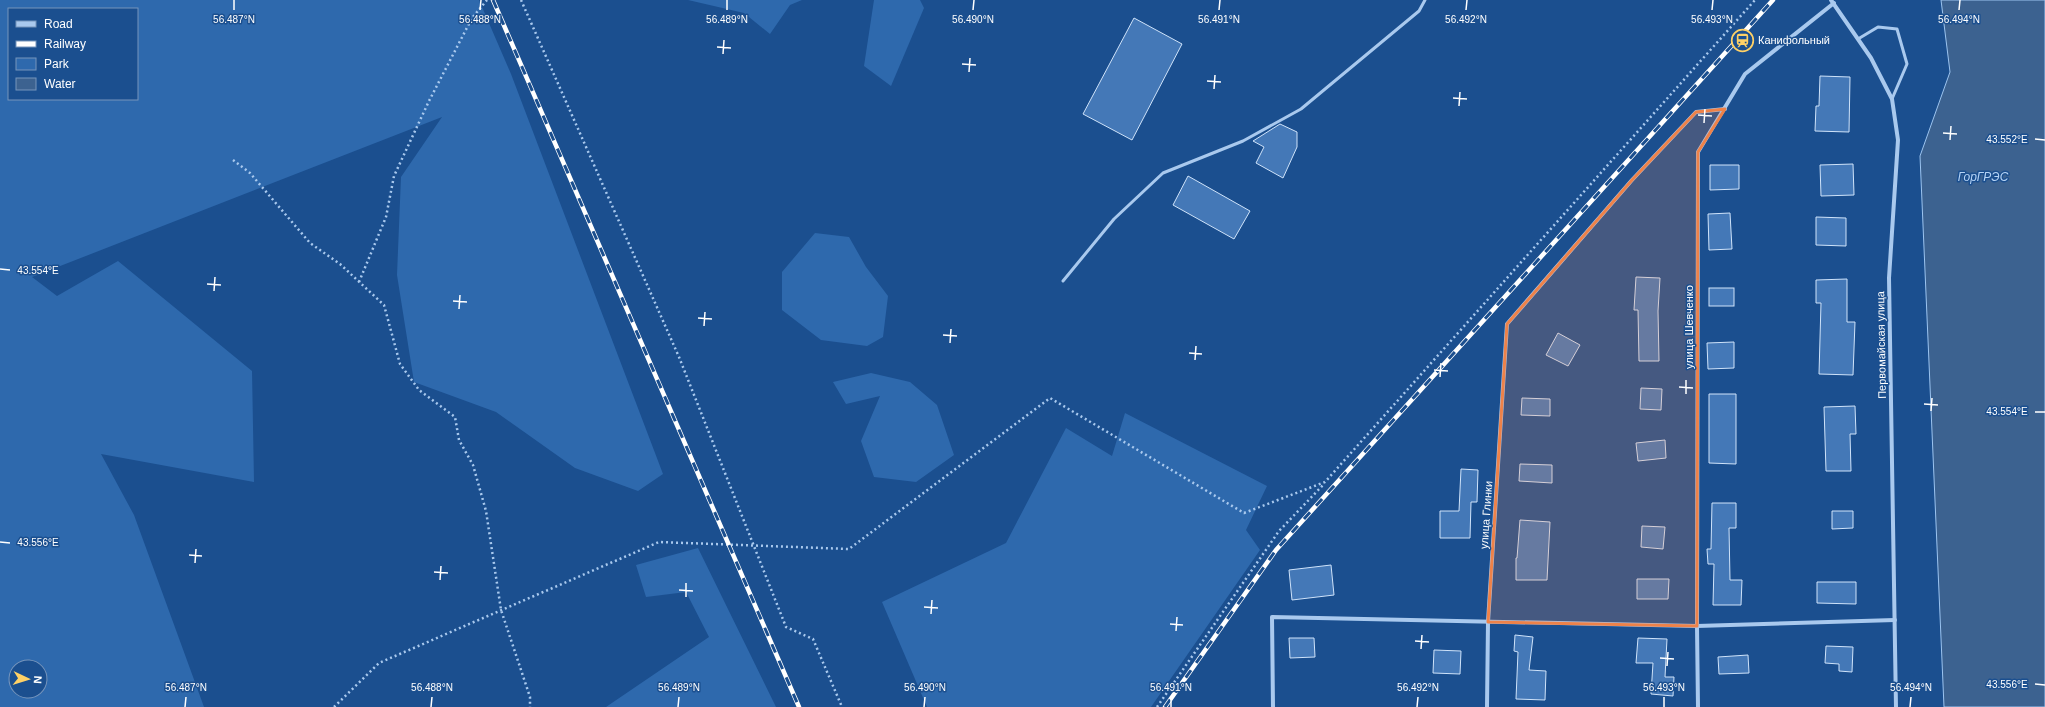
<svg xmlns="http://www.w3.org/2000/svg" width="2045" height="707" font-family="Helvetica,sans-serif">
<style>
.green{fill:#2e69ad;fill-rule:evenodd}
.water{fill:#3c6290;stroke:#9cc4f0}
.building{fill:#4478b7;stroke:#cfe3fa}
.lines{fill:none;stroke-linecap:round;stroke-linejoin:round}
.path{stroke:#a9c9ee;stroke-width:2.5;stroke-dasharray:2 3;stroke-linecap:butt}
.lane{stroke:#a9c9ee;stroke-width:3}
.street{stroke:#a9c9ee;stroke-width:4}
.rail-casing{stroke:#fff;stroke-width:4.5}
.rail{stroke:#1b4f8f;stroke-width:3;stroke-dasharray:9;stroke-linecap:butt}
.marked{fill:#ee8249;fill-opacity:0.2;stroke:#ee8249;stroke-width:3;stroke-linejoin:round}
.ticks{fill:none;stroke:#fff;stroke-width:1.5}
.labels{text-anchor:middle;stroke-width:3;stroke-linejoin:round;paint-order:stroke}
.poi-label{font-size:11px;fill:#fff;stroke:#1b4f8f;text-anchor:start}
.street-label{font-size:11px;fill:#fff;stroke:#1b4f8f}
.water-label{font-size:12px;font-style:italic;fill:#b5d3f5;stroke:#1b4f8f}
.ticks-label{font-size:10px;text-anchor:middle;fill:#fff;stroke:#1b4f8f;stroke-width:3;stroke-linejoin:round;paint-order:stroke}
</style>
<rect width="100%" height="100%" fill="#1b4f8f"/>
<!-- green -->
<g class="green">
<path d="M0 0H479L511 74 663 474 638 491 575 468 496 412 414 382 397 275 401 177 442 117 32 277 57 296 118 261 252 371 254 482 101 454 134 515 204 707H0ZM9 9H137V99H9ZM16 667H40V691H16Z"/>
<polygon points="688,0 802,0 790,5 770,34 744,13"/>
<polygon points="874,0 920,0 924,8 891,86 864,66"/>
<polygon points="815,233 849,237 866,267 888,296 883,337 867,346 821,340 782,310 782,272"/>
<polygon points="871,373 910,382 937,405 954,455 916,482 874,477 861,441 880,396 846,404 833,382"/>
<polygon points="1125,413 1267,486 1246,530 1260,550 1151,707 927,707 882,602 1006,543 1066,428 1112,456"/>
<polygon points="698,548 776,707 606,707 709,637 686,592 646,597 636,565"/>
</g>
<!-- water -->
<polygon class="water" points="1941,0 2045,0 2045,707 1944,707 1920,156 1950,72"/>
<!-- building -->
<g class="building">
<polygon points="1134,18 1182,44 1132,140 1083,114"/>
<polygon points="1820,76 1850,77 1849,132 1815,131 1816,106 1819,106"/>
<polygon points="1280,124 1297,132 1297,147 1283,178 1256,163 1264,147 1253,141"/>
<polygon points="1853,164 1854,195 1821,196 1820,165"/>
<polygon points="1710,165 1739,165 1739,189 1710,190"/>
<polygon points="1188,176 1250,211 1234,239 1173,205"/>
<polygon points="1730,213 1732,249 1709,250 1708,214"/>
<polygon points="1816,217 1846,218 1846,246 1816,245"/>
<polygon points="1636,277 1660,278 1658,311 1659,361 1639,361 1638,310 1634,310"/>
<polygon points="1847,279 1847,322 1855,322 1853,375 1819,374 1821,303 1816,303 1816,280"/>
<rect x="1709" y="288" width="25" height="18"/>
<polygon points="1558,333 1580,345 1568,366 1546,355"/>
<polygon points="1734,342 1734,368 1708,369 1707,343"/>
<polygon points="1641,388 1662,389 1661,410 1640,409"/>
<polygon points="1709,394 1736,394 1736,464 1709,463"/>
<polygon points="1522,398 1550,399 1550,416 1521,415"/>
<polygon points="1855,406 1856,434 1850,434 1851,471 1826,471 1824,407"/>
<polygon points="1665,440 1666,458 1638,461 1636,443"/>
<polygon points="1520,464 1552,465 1552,483 1519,481"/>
<polygon points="1461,469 1478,470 1477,502 1471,502 1470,538 1440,538 1440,511 1459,511"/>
<polygon points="1712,503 1736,503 1736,528 1729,528 1730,580 1742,580 1741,605 1713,605 1714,564 1708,564 1707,549 1711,549"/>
<polygon points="1832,511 1853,511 1853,528 1832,529"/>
<polygon points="1520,520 1550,522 1547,580 1516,580 1516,558 1517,558"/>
<polygon points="1642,526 1665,527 1663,549 1641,547"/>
<polygon points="1331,565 1334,595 1292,600 1289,570"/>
<polygon points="1637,579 1669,579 1668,599 1637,599"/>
<polygon points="1817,582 1856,582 1856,604 1817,603"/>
<polygon points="1515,635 1533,637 1529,670 1546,671 1545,700 1516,699 1518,652 1514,651"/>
<polygon points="1289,638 1314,638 1315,657 1290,658"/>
<polygon points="1638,638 1667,639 1665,677 1674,677 1673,696 1651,694 1653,663 1636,663"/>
<polygon points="1826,646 1853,647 1852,672 1839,671 1839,664 1825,663"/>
<polygon points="1434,650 1461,651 1460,674 1433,673"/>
<polygon points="1748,655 1749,673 1719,674 1718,657"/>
</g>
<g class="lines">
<!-- path -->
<g class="path">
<polyline points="521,0 679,357 786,627 813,639 842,707"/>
<polyline points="233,160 250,173 310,243 340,264 384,305 400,364 419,390 455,417 459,440 473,465 486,511 501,610 530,697 530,707"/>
<polyline points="359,282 386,217 394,176 429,101 472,18 487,0"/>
<polyline points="334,707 379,663 659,542 849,549 1050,398 1244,513 1325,482 1755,0"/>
<polyline points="1157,707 1279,531 1324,484"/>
</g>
<!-- lane -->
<g class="lane">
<polyline points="1858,39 1878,27 1897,29 1907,64 1892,99"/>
<polyline points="1063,281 1114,219 1163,173 1243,141 1301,109 1419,11 1425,0"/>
</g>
<!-- street -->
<g class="street">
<polyline points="1831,0 1871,58 1892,99 1898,140 1889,278 1896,707"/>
<polyline points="1273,707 1272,617 1697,626 1895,620"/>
<polyline points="1487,707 1488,622 1507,324 1632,180 1696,112 1725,109"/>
<polyline points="1698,707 1697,626 1698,152 1745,74 1834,3"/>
</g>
<defs>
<g id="rail">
<polyline points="493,0 799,707"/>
<polyline points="1165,707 1276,550 1773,0"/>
</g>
</defs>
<!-- rail casing -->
<use href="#rail" class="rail-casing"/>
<!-- rail -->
<use href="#rail" class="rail"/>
</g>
<!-- marked area -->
<path class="marked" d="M1725 109 1698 152 1697 626 1488 622 1507 324 1632 180 1696 112Z"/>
<!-- ticks -->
<path class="ticks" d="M234 10V0M480 10 481 0M727 10V0M973 10 974 0M1219 10 1220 0M1466 10 1467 0M1712 10 1713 0M1959 10 1960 0M717 47 731 48M723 54 724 40M962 64 976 65M969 72 970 58M1207 81 1221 82M1214 89 1215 75M1453 98 1467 99M1459 106 1460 92M1698 115 1712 116M1704 123 1705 109M1943 133 1957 134M2035 139 2045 140M1950 140 1951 126M0 269 10 270M207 284 221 285M214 291 215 277M453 301 467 302M459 309 460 295M698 318 712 319M704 326 705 312M943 335 957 336M950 343 951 329M1189 353 1202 354M1195 360 1196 346M1434 370 1448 371M1440 377 1441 363M1679 387 1693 388M1686 394V380M1924 404 1938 405M1931 411 1932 398M2035 412H2045M0 542 10 543M189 555 202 556M195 563 196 549M434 572 448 573M440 580 441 566M679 590 693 591M686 597V583M924 607 938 608M931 614 932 600M1170 624 1183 625M1176 631 1177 617M1415 641 1429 642M1421 649 1422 635M1660 658 1674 659M1667 666 1668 652M2035 684 2045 685M185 707 186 697M431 707 432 697M678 707 679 697M924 707 925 697M1171 707V697M1417 707 1418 697M1664 707V697M1910 707 1911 697"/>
<!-- icons -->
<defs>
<symbol id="station-ring" viewBox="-11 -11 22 22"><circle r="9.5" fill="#1b4f8f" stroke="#ffd166" stroke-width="1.5"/><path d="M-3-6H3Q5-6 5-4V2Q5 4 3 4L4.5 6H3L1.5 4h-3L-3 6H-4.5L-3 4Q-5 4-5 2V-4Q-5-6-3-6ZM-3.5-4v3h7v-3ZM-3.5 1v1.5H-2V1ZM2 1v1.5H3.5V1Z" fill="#ffd166"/></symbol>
</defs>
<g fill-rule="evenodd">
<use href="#station-ring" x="1730" y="28" width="25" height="25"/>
</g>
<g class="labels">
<!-- poi labels -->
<g class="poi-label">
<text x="1758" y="44">Канифольный</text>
</g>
<!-- street labels -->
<g class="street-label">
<text transform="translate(1689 327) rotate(-90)" y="4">улица Шевченко</text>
<text transform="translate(1881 345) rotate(-91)" y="4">Первомайская улица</text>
<text transform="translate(1486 515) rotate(-86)" y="4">улица Глинки</text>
</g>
<!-- water labels -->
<g class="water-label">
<text x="1983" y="181">ГорГРЭС</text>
</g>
</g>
<g class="ticks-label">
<text x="234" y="23">56.487°N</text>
<text x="480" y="23">56.488°N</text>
<text x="727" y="23">56.489°N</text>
<text x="973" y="23">56.490°N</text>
<text x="1219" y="23">56.491°N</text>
<text x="1466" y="23">56.492°N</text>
<text x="1712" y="23">56.493°N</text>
<text x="1959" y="23">56.494°N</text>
<text x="2007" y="143">43.552°E</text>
<text x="38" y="274">43.554°E</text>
<text x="2007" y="415">43.554°E</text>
<text x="38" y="546">43.556°E</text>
<text x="2007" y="688">43.556°E</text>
<text x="186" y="691">56.487°N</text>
<text x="432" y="691">56.488°N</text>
<text x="679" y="691">56.489°N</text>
<text x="925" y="691">56.490°N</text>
<text x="1171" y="691">56.491°N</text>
<text x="1418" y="691">56.492°N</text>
<text x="1664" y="691">56.493°N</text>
<text x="1911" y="691">56.494°N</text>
</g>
<!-- legend -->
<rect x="8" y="8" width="130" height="92" fill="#1b4f8f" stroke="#7695bc"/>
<rect x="16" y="21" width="20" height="6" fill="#a9c9ee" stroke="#7695bc"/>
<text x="44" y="28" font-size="12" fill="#ffffff">Road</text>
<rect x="16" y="41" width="20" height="6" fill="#ffffff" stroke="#7695bc"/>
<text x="44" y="48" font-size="12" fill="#ffffff">Railway</text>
<rect x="16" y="58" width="20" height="12" fill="#2e69ad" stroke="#7695bc"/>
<text x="44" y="68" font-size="12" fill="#ffffff">Park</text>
<rect x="16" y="78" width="20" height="12" fill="#3c6290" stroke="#7695bc"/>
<text x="44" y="88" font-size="12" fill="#ffffff">Water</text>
<!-- north arrow -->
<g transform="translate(28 679) rotate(94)"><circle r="19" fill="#1b4f8f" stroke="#7695bc"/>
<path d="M0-3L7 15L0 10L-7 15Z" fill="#ffd166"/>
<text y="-6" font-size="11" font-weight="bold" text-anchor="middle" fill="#ffffff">N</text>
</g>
</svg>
